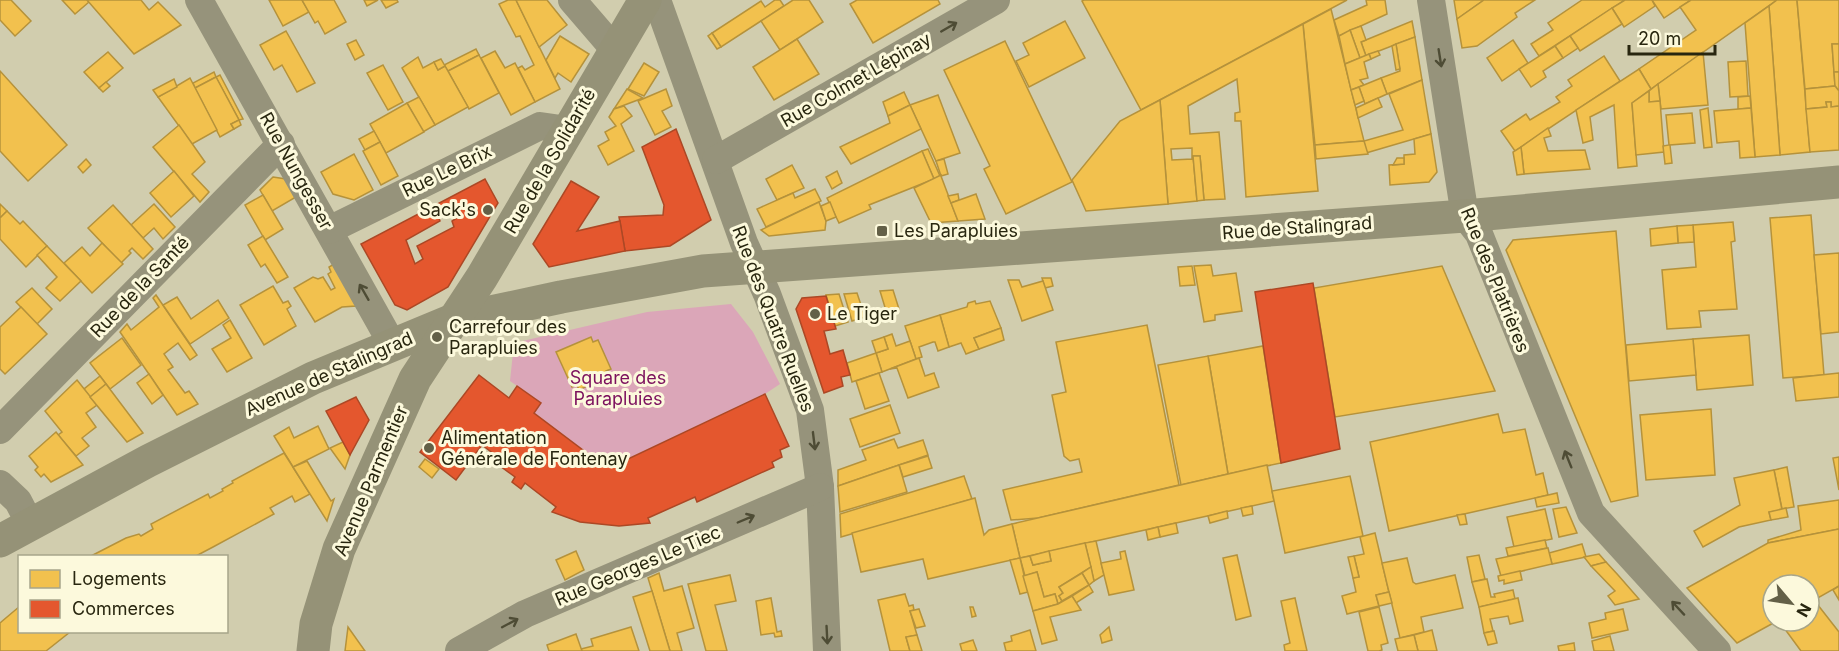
<svg xmlns="http://www.w3.org/2000/svg" width="1839" height="651" font-family="Inter,sans-serif">
<style>
.green{fill:#dba6b8}
.homes{fill:#f2c14e;stroke:#b5923b;stroke-width:1.5;fill-rule:evenodd}
.shops{fill:#e4572e;stroke:#ac4825;stroke-width:1.5;fill-rule:evenodd}
.lines{fill:none;stroke-linecap:round;stroke-linejoin:round}
.street{stroke:#96937b;stroke-width:28}
.secondary{stroke:#959277;stroke-width:33}
.oneway{stroke:#4e4c35}
.poi-dot{fill:#636047;stroke:#fcf9dc;stroke-width:2}
.labels{text-anchor:middle;stroke-width:6;stroke-linejoin:round;paint-order:stroke}
.street-label{font-size:18px;fill:#28260f;stroke:#fcf9dc}
.poi-label{font-size:18px;fill:#28260f;stroke:#fcf9dc;text-anchor:start}
.park-label{font-size:18px;fill:#7c115d;stroke:#fcf9dc}
</style>
<rect width="100%" height="100%" fill="#d1cdae"/>
<!-- green -->
<polygon class="green" points="731,304 753,332 780,384 765,394 626,460 591,456 534,413 541,403 510,381 514,343 647,312"/>
<!-- homes -->
<g class="homes">
<polygon points="0,0 11,0 31,21 15,36 0,20"/>
<polygon points="62,0 87,0 89,2 75,14"/>
<polygon points="87,0 141,0 149,10 158,2 181,25 134,54"/>
<polygon points="269,0 302,0 309,12 283,26"/>
<polygon points="302,0 334,0 346,22 325,34 318,21 315,23"/>
<polygon points="364,0 378,0 367,6"/>
<polygon points="381,0 397,0 398,2 386,8"/>
<polygon points="508,0 516,0 560,89 535,102 518,68 522,66 525,70 534,65 520,36 516,37 499,4"/>
<polygon points="516,0 547,0 567,25 539,47"/>
<polygon points="775,0 780,0 784,6 721,47 712,33 761,1 765,7"/>
<polygon points="793,0 809,0 823,22 780,50 761,21"/>
<polygon points="857,0 938,0 940,4 873,43 850,4"/>
<polygon points="1084,0 1347,0 1141,110 1082,1"/>
<polygon points="1366,0 1385,0 1387,14 1339,36 1334,20 1367,5"/>
<polygon points="1454,0 1484,0 1457,19"/>
<polygon points="1484,0 1535,0 1515,13 1517,17 1477,46 1462,48 1457,19"/>
<polygon points="1582,0 1625,0 1539,56 1531,44 1553,30 1548,23"/>
<polygon points="1625,0 1652,0 1655,6 1624,27 1612,8"/>
<polygon points="1652,0 1691,0 1664,18"/>
<polygon points="1691,0 1777,0 1651,89 1639,69 1696,30 1680,7"/>
<polygon points="1777,0 1797,0 1810,152 1780,155 1769,6"/>
<polygon points="1797,0 1839,0 1839,44 1832,44 1835,86 1805,89"/>
<polygon points="1769,6 1780,155 1755,157 1745,23"/>
<polygon points="1612,8 1622,24 1580,51 1570,36"/>
<polygon points="1331,9 1364,141 1315,145 1303,24"/>
<polygon points="1065,21 1085,58 1029,87 1016,61 1029,55 1023,43"/>
<polygon points="1412,21 1415,37 1366,56 1361,42"/>
<path d="M1303 24 1318 191 1246 197 1241 121H1235V113L1240 112 1237 79 1188 106 1190 134 1219 132 1225 199 1204 200 1200 156H1193L1197 201 1168 204 1160 100ZM1192 148V159L1172 160 1171 149Z"/>
<polygon points="1361,26 1366,40 1361,42 1366,56 1360,58 1350,30"/>
<polygon points="1350,30 1360,58 1345,64 1339,36"/>
<polygon points="286,31 315,83 297,92 282,65 274,70 260,45"/>
<polygon points="712,33 721,47 717,49 708,36"/>
<polygon points="560,36 589,54 571,82 558,73 555,78 546,60"/>
<polygon points="1570,36 1578,48 1563,58 1555,46"/>
<polygon points="1415,37 1422,80 1387,94 1381,78 1400,71 1396,44"/>
<polygon points="797,39 819,74 774,100 753,67"/>
<polygon points="356,40 364,55 355,60 347,44"/>
<polygon points="1513,40 1528,63 1502,81 1487,58"/>
<polygon points="1005,41 1072,182 1006,214 984,169 990,166 944,70"/>
<polygon points="1396,44 1400,69 1396,70 1392,46"/>
<polygon points="1832,44 1839,44 1839,72 1834,72"/>
<polygon points="1555,46 1563,58 1543,71 1546,77 1531,87 1519,69"/>
<polygon points="476,49 479,55 448,71 444,65"/>
<polygon points="495,51 505,68 515,63 535,102 511,115 481,58"/>
<polygon points="1378,51 1380,55 1371,59 1369,54"/>
<polygon points="108,52 123,68 99,88 84,72"/>
<polygon points="1703,52 1708,105 1661,109 1658,84"/>
<polygon points="1369,54 1371,59 1364,62 1368,78 1360,80 1364,85 1351,90 1345,64"/>
<polygon points="479,55 499,93 469,109 448,71"/>
<polygon points="1604,56 1620,81 1515,151 1501,131 1526,114 1530,120 1560,102 1556,97 1572,86 1568,80"/>
<polygon points="418,57 423,68 434,62 438,70 445,66 468,107 435,125 402,68"/>
<polygon points="441,59 445,66 438,70 434,62"/>
<polygon points="1746,61 1748,96 1730,97 1728,62"/>
<polygon points="644,63 659,72 644,96 628,89"/>
<polygon points="383,65 403,102 388,110 367,73"/>
<polygon points="1639,69 1651,89 1632,103 1637,166 1618,168 1614,105 1590,117 1593,140 1583,143 1576,110"/>
<polygon points="0,71 67,145 28,181 0,151"/>
<polygon points="214,72 216,77 195,88 193,83"/>
<polygon points="1834,72 1839,72 1839,91 1835,86"/>
<polygon points="220,75 243,119 239,120 216,77"/>
<polygon points="216,77 239,120 231,124 234,129 220,137 195,88"/>
<polygon points="190,78 217,130 192,144 158,97"/>
<polygon points="1381,78 1387,94 1365,104 1359,87"/>
<polygon points="174,79 177,87 158,97 153,90"/>
<polygon points="1422,80 1431,134 1366,153 1364,141 1403,130 1389,94"/>
<polygon points="106,82 110,86 103,92 99,88"/>
<polygon points="1658,84 1660,101 1649,102 1649,91"/>
<polygon points="1835,86 1839,91 1839,106 1831,107 1831,102 1826,102 1827,107 1806,109 1805,89"/>
<polygon points="1359,87 1364,101 1355,105 1351,90"/>
<polygon points="627,89 643,98 614,109"/>
<polygon points="666,89 672,106 662,111 671,127 655,135 638,101"/>
<polygon points="1649,91 1649,102 1660,101 1664,152 1636,155 1632,103"/>
<polygon points="904,92 910,105 888,116 883,102"/>
<polygon points="938,95 960,153 936,161 910,105"/>
<polygon points="1750,96 1751,108 1738,109 1738,97"/>
<polygon points="419,97 435,125 423,132 407,103"/>
<polygon points="1378,98 1382,107 1358,118 1356,108"/>
<polygon points="1160,100 1168,204 1086,211 1072,180 1120,121"/>
<polygon points="1826,102 1831,102 1831,107 1839,106 1839,150 1810,152 1806,109 1827,107"/>
<polygon points="407,103 424,132 386,153 370,124"/>
<polygon points="910,105 921,129 851,164 840,147 890,123 888,116"/>
<polygon points="624,106 632,116 621,124 634,151 608,165 598,146 609,140 605,132 616,126 609,117 614,109"/>
<polygon points="1708,108 1712,147 1704,148 1700,110"/>
<polygon points="1751,108 1755,157 1740,158 1739,141 1717,143 1714,111"/>
<polygon points="1692,113 1695,143 1670,145 1672,163 1665,164 1663,146 1669,145 1666,115"/>
<polygon points="239,120 241,125 234,129 231,124"/>
<polygon points="179,125 205,162 192,174 209,192 200,202 153,147"/>
<polygon points="1548,128 1551,136 1544,138 1548,151 1585,150 1590,169 1524,174 1521,147"/>
<polygon points="374,131 380,142 365,150 359,139"/>
<polygon points="1431,134 1437,172 1429,182 1390,185 1389,165 1404,164 1404,155 1415,154 1414,139"/>
<polygon points="1364,141 1368,154 1316,159 1315,145"/>
<polygon points="380,142 398,176 381,185 363,151"/>
<polygon points="1521,147 1524,174 1517,175 1513,152"/>
<polygon points="928,149 940,176 934,179 922,151"/>
<polygon points="922,151 934,179 869,205 871,209 839,223 827,198"/>
<polygon points="354,154 373,190 354,200 333,194 321,172"/>
<polygon points="1193,156 1200,156 1204,200 1197,201"/>
<polygon points="1397,158 1404,158 1404,164 1393,165"/>
<polygon points="86,159 91,165 83,173 78,167"/>
<polygon points="944,159 948,174 941,176 936,161"/>
<polygon points="792,165 804,188 777,200 766,179"/>
<polygon points="174,171 194,196 171,217 150,193"/>
<polygon points="837,171 842,183 832,189 826,177"/>
<polygon points="941,175 941,176 958,221 931,223 914,188"/>
<polygon points="273,177 286,179 296,197 272,211 260,190"/>
<polygon points="815,189 821,201 766,227 757,209 793,193 795,198"/>
<polygon points="958,194 959,200 951,203 948,196"/>
<polygon points="976,194 985,219 958,221 951,203"/>
<polygon points="263,195 283,229 265,240 245,205"/>
<polygon points="819,202 826,221 825,230 769,236 761,230"/>
<polygon points="830,202 836,217 826,221 821,206"/>
<polygon points="0,204 7,211 0,218"/>
<polygon points="154,204 175,227 163,239 154,228 143,238 131,225"/>
<polygon points="113,205 153,249 143,259 132,248 129,251 131,253 121,263 88,228"/>
<polygon points="7,211 20,224 23,221 47,246 26,267 0,239 0,218"/>
<polygon points="1811,215 1824,375 1783,378 1770,218"/>
<polygon points="1733,222 1735,241 1731,242 1737,309 1699,311 1701,327 1667,329 1662,270 1696,267 1693,225"/>
<polygon points="1693,225 1694,242 1678,243 1677,226"/>
<polygon points="1677,226 1678,243 1651,246 1650,229"/>
<polygon points="1616,231 1638,496 1611,502 1506,250 1513,240"/>
<polygon points="263,236 288,277 277,283 265,264 261,267 248,245"/>
<polygon points="102,243 123,264 92,293 64,263 82,247 90,256"/>
<polygon points="47,246 81,281 60,301 46,288 57,277 37,255"/>
<polygon points="1839,253 1839,332 1821,334 1814,255"/>
<polygon points="334,264 356,306 342,307 315,322 294,288 313,277 318,279 323,277 331,290 335,288 328,274 331,272 329,267"/>
<polygon points="1211,265 1213,276 1236,273 1242,311 1215,315 1215,320 1204,322 1194,266"/>
<polygon points="1192,266 1195,285 1180,286 1178,267"/>
<polygon points="1442,266 1495,391 1335,417 1314,288"/>
<polygon points="1042,278 1051,278 1053,286 1045,288"/>
<polygon points="1008,280 1019,280 1022,287 1043,281 1053,310 1022,321"/>
<polygon points="273,286 283,303 288,301 291,306 287,309 296,326 264,345 240,305"/>
<polygon points="32,288 52,309 37,324 16,302"/>
<polygon points="893,290 899,309 887,314 880,291"/>
<polygon points="857,293 865,317 852,321 844,294"/>
<polygon points="839,294 848,322 835,326 826,295"/>
<polygon points="156,295 197,355 190,360 178,343 164,354 173,367 168,370 185,393 189,391 198,404 177,415 120,332 127,324 131,330 159,307 153,298"/>
<polygon points="177,297 191,319 218,300 229,318 190,344 163,305"/>
<polygon points="975,301 976,304 990,301 1001,328 974,338 979,349 966,354 961,343 949,347 940,315 967,307 968,303"/>
<polygon points="21,307 47,334 5,374 0,369 0,327"/>
<polygon points="940,315 949,347 938,351 935,342 933,342 919,347 922,357 916,359 905,326"/>
<polygon points="230,320 252,358 227,372 212,349 231,338 223,325"/>
<polygon points="1147,325 1179,485 1038,518 1011,520 1003,490 1082,472 1079,459 1070,461 1064,456 1052,395 1066,392 1056,342"/>
<polygon points="1001,328 1004,340 979,349 974,338"/>
<polygon points="892,334 896,346 910,341 916,359 882,372 876,353 888,349 884,337"/>
<polygon points="1749,335 1753,385 1697,390 1693,339"/>
<polygon points="591,337 593,342 598,340 611,369 606,371 608,376 579,390 577,385 572,387 556,352"/>
<polygon points="884,337 888,349 876,353 872,341"/>
<polygon points="122,338 141,365 110,389 90,363"/>
<polygon points="1693,339 1696,375 1629,381 1626,345"/>
<polygon points="1263,346 1281,463 1228,474 1208,356"/>
<polygon points="876,353 882,372 852,382 847,363"/>
<polygon points="1208,356 1228,474 1181,485 1158,365"/>
<polygon points="919,358 925,376 934,373 939,387 908,398 897,368 890,369"/>
<polygon points="879,373 889,401 865,409 856,381"/>
<polygon points="1839,373 1839,397 1796,401 1793,378"/>
<polygon points="149,374 163,395 152,404 137,383"/>
<polygon points="100,376 106,384 90,397 84,389"/>
<polygon points="77,380 97,405 86,413 96,427 82,438 89,446 76,456 58,435 62,432 45,411"/>
<polygon points="106,384 143,433 127,442 90,397"/>
<polygon points="890,405 900,433 860,447 850,419"/>
<polygon points="1711,409 1715,475 1646,480 1640,415"/>
<polygon points="1498,414 1503,433 1525,429 1536,475 1543,473 1548,495 1389,531 1370,442"/>
<polygon points="318,426 329,449 293,467 274,436 289,427 294,438"/>
<polygon points="56,432 83,465 51,482 44,474 41,477 35,470 38,467 29,456"/>
<polygon points="894,439 898,448 923,440 928,455 838,486 838,470 866,460 862,450"/>
<polygon points="343,442 350,455 345,469 330,448"/>
<polygon points="284,453 310,494 295,502 292,496 270,508 274,514 213,547 196,556 91,556 126,538 139,534 141,536 153,529 151,524 208,494 210,498 223,491 222,489 233,483 232,481"/>
<polygon points="928,456 932,468 903,477 899,465"/>
<polygon points="1839,457 1839,490 1833,458"/>
<polygon points="425,459 439,469 432,478 419,467"/>
<polygon points="307,461 331,501 334,499 327,521 293,467"/>
<polygon points="899,465 907,492 840,512 838,486"/>
<polygon points="1267,465 1274,501 1020,558 1012,524"/>
<polygon points="1787,467 1794,507 1782,509 1774,470"/>
<polygon points="1774,470 1782,510 1769,512 1771,520 1739,527 1703,547 1694,531 1740,505 1734,478"/>
<polygon points="964,476 972,499 841,537 840,514"/>
<polygon points="1350,476 1363,536 1285,553 1272,491"/>
<polygon points="1557,493 1559,503 1537,507 1535,498"/>
<polygon points="975,498 984,535 989,530 1012,524 1020,558 928,579 923,559 861,572 852,533"/>
<polygon points="1839,500 1839,529 1768,543 1768,540 1801,530 1798,506"/>
<polygon points="1252,506 1253,514 1243,516 1241,508"/>
<polygon points="1566,507 1577,533 1559,537 1553,509"/>
<polygon points="1786,508 1788,517 1771,520 1769,512"/>
<polygon points="1545,509 1552,539 1514,547 1507,517"/>
<polygon points="1227,511 1228,518 1210,523 1208,516"/>
<polygon points="1465,514 1467,524 1460,525 1457,515"/>
<polygon points="1176,523 1178,533 1160,537 1158,527"/>
<polygon points="1158,527 1160,537 1148,540 1146,530"/>
<polygon points="1839,529 1839,586 1809,603 1809,585 1773,585 1773,621 1777,621 1737,643 1687,588 1768,543"/>
<polygon points="1375,533 1389,592 1376,595 1379,606 1347,614 1342,596 1356,592 1353,578 1359,577 1354,556 1364,554 1360,537"/>
<polygon points="1545,540 1547,548 1508,556 1506,548"/>
<polygon points="1096,541 1104,575 1094,581 1085,543"/>
<polygon points="1085,543 1091,567 1059,587 1063,593 1059,596 1062,601 1058,604 1055,594 1044,597 1037,572 1025,576 1020,558 1030,556 1033,565 1051,561 1049,551"/>
<polygon points="1582,544 1586,557 1552,564 1549,553"/>
<polygon points="1548,548 1552,564 1501,576 1496,559"/>
<polygon points="576,551 584,570 565,580 556,560"/>
<polygon points="1049,551 1051,561 1033,565 1030,556"/>
<polygon points="1125,551 1134,590 1109,595 1101,563 1121,559 1120,552"/>
<polygon points="1599,554 1606,562 1591,566 1584,557"/>
<polygon points="1237,555 1251,616 1236,620 1223,558"/>
<polygon points="1479,555 1485,579 1472,582 1467,557"/>
<polygon points="1354,556 1359,577 1353,578 1348,557"/>
<polygon points="1020,558 1028,592 1020,594 1010,560"/>
<polygon points="1407,558 1413,582 1416,584 1455,575 1463,608 1421,617 1424,632 1400,638 1382,563"/>
<polygon points="1606,562 1618,575 1639,599 1615,605 1608,596 1615,591 1591,566"/>
<polygon points="1091,567 1094,581 1089,585 1082,573"/>
<polygon points="1520,571 1522,580 1504,584 1504,580 1499,581 1498,576"/>
<polygon points="1037,572 1044,597 1055,594 1058,604 1033,611 1023,576"/>
<polygon points="659,573 664,591 682,586 694,628 677,633 682,651 670,651 648,578"/>
<polygon points="1082,573 1089,585 1062,601 1059,596 1063,593 1059,587"/>
<polygon points="730,575 736,601 715,605 727,651 706,651 688,584"/>
<polygon points="1487,579 1491,597 1495,597 1494,594 1513,590 1515,599 1479,607 1472,582"/>
<polygon points="1089,585 1093,592 1076,603 1072,596"/>
<polygon points="1839,586 1839,600 1833,590"/>
<polygon points="652,591 670,651 650,651 633,597"/>
<polygon points="1389,592 1392,603 1379,606 1376,595"/>
<polygon points="905,594 909,606 913,605 914,610 910,611 917,635 906,637 910,651 890,651 878,600"/>
<polygon points="1072,596 1081,610 1050,617 1057,640 1042,644 1033,611 1058,604"/>
<polygon points="771,598 777,632 781,631 782,636 775,637 774,633 761,635 756,601"/>
<polygon points="1295,598 1301,625 1307,651 1285,651 1284,645 1290,643 1281,601"/>
<polygon points="1518,598 1523,621 1510,624 1508,616 1490,619 1493,631 1484,633 1479,607"/>
<polygon points="1814,600 1839,632 1839,651 1801,651 1779,621 1809,621 1809,603"/>
<polygon points="20,606 20,632 70,632 46,651 0,651 0,623"/>
<polygon points="970,607 973,607 976,616 972,617"/>
<polygon points="1379,607 1388,643 1381,645 1382,650 1379,651 1368,651 1359,612"/>
<polygon points="919,609 925,626 916,628 910,611"/>
<polygon points="1623,609 1628,630 1592,638 1589,623 1606,619 1605,613"/>
<polygon points="348,627 365,651 345,651"/>
<polygon points="631,627 639,651 582,651 581,649 593,646 591,639"/>
<polygon points="1109,627 1112,640 1102,643 1100,635"/>
<polygon points="1030,630 1036,651 1006,651 1004,643 1012,641 1011,636"/>
<polygon points="1432,630 1437,651 1418,651 1414,635"/>
<polygon points="1494,631 1497,643 1488,645 1484,633"/>
<polygon points="576,634 582,651 549,651 547,645"/>
<polygon points="917,635 922,651 910,651 906,637"/>
<polygon points="1414,635 1418,651 1398,651 1395,639"/>
<polygon points="1610,636 1614,651 1594,651 1592,641"/>
<polygon points="973,640 977,651 962,651 960,644"/>
<polygon points="1574,643 1575,651 1559,651 1558,646"/>
</g>
<!-- shops -->
<g class="shops">
<polygon points="676,129 711,220 670,246 625,251 619,217 663,215 664,205 642,147"/>
<path d="M485 179 498 203 448 287 407 310 395 305 361 244ZM452 209 457 218 452 221 454 227 417 246 423 259 415 264 406 240 440 221 438 216Z"/>
<polygon points="571,181 599,197 577,231 620,221 625,251 549,267 533,244"/>
<polygon points="1313,283 1340,449 1281,463 1255,292"/>
<polygon points="826,296 836,329 824,331 830,354 843,350 850,375 841,377 843,386 824,393 796,309 802,298"/>
<polygon points="479,375 509,398 517,386 541,403 534,413 591,456 626,460 765,394 789,446 780,450 782,457 772,462 774,467 697,502 695,497 648,518 650,523 619,526 580,522 552,512 556,507 525,483 521,489 512,482 515,477 496,463 499,458 482,445 456,480 420,452"/>
<polygon points="356,397 369,420 350,455 326,411"/>
</g>
<g class="lines">
<!-- street -->
<g class="street">
<polyline points="199,0 392,344"/>
<polyline points="572,0 615,50"/>
<polyline points="657,0 744,243 767,294 810,410 820,487 827,651"/>
<polyline points="1431,0 1465,216 1479,234 1591,513 1717,651"/>
<polyline points="716,160 996,0"/>
<polyline points="329,230 540,126 568,130"/>
<polyline points="0,430 281,144"/>
<polyline points="0,484 18,501 30,524"/>
<polyline points="459,651 525,614 820,487"/>
</g>
<!-- secondary -->
<g class="secondary">
<polyline points="0,541 148,461 313,378 453,320 561,297 703,271 1465,216 1839,182"/>
<polyline points="313,651 316,624 339,549 415,379 482,277 645,0"/>
</g>
</g>
<!-- one-way arrows -->
<defs><path id="oneway-shaft" d="M-6 0H5M1.5-3L5.5 0L1.5 3" fill="none" stroke-width="1.6" stroke-linecap="round" stroke-linejoin="round" transform="scale(1.5)"/></defs>
<g class="oneway">
<use href="#oneway-shaft" transform="translate(949 27) rotate(-30)"/>
<use href="#oneway-shaft" transform="translate(1440 58) rotate(81)"/>
<use href="#oneway-shaft" transform="translate(364 292) rotate(-120)"/>
<use href="#oneway-shaft" transform="translate(814 441) rotate(83)"/>
<use href="#oneway-shaft" transform="translate(1568 459) rotate(-112)"/>
<use href="#oneway-shaft" transform="translate(746 519) rotate(-23)"/>
<use href="#oneway-shaft" transform="translate(1678 608) rotate(-133)"/>
<use href="#oneway-shaft" transform="translate(510 623) rotate(-28)"/>
<use href="#oneway-shaft" transform="translate(827 635) rotate(87)"/>
</g>
<!-- markers -->
<g class="poi-dot">
<circle cx="488" cy="210" r="6"/>
<rect x="876" y="225" width="12" height="12" rx="3"/>
<circle cx="815" cy="314" r="6"/>
<circle cx="437" cy="337" r="6"/>
<circle cx="429" cy="448" r="6"/>
</g>
<g class="labels">
<!-- street labels -->
<g class="street-label">
<text transform="translate(856 80) rotate(-30)" y="6">Rue Colmet Lépinay</text>
<text transform="translate(550 161) rotate(-60)" y="6">Rue de la Solidarité</text>
<text transform="translate(296 171) rotate(61)" y="6">Rue Nungesser</text>
<text transform="translate(447 171) rotate(-26)" y="6">Rue Le Brix</text>
<text transform="translate(1297 228) rotate(-4)" y="6">Rue de Stalingrad</text>
<text transform="translate(1495 280) rotate(68)" y="6">Rue des Platrières</text>
<text transform="translate(140 287) rotate(-46)" y="6">Rue de la Santé</text>
<text transform="translate(773 319) rotate(69)" y="6">Rue des Quatre Ruelles</text>
<text transform="translate(329 374) rotate(-24)" y="6">Avenue de Stalingrad</text>
<text transform="translate(371 481) rotate(-67)" y="6">Avenue Parmentier</text>
<text transform="translate(638 566) rotate(-23)" y="6">Rue Georges Le Tiec</text>
</g>
<!-- poi labels -->
<g class="poi-label">
<text x="476" y="216" text-anchor="end">Sack's</text>
<text x="894" y="237">Les Parapluies</text>
<text x="827" y="320">Le Tiger</text>
<text x="449" y="333">Carrefour des<tspan x="449" dy="21">Parapluies</tspan></text>
<text x="441" y="444">Alimentation<tspan x="441" dy="21">Générale de Fontenay</tspan></text>
</g>
<!-- park labels -->
<g class="park-label">
<text x="618" y="384">Square des<tspan x="618" dy="21">Parapluies</tspan></text>
</g>
</g>
<!-- legend -->
<rect x="18" y="555" width="210" height="78" fill="#fcf9dc" stroke="#a7a58a" stroke-width="1.5"/>
<rect x="30" y="570" width="30" height="18" fill="#f2c14e" stroke="#a7a58a" stroke-width="1.5"/>
<text x="72" y="585" font-size="18" fill="#28260f">Logements</text>
<rect x="30" y="600" width="30" height="18" fill="#e4572e" stroke="#a7a58a" stroke-width="1.5"/>
<text x="72" y="615" font-size="18" fill="#28260f">Commerces</text>
<!-- north arrow -->
<g transform="translate(1791 603) rotate(119)"><circle r="28" fill="#fcf9dc" stroke="#a7a58a" stroke-width="1.5"/>
<path d="M0-4.5L10 22L0 15L-10 22Z" fill="#636047"/>
<text y="-9" font-size="16" font-weight="bold" text-anchor="middle" fill="#28260f">N</text>
</g>
<!-- scale -->
<path d="M1629 45v9h86v-9" fill="none" stroke="#28260f" stroke-width="3"/>
<text x="1638" y="45" font-size="18" fill="#28260f" stroke="#fcf9dc" stroke-width="4.5" paint-order="stroke">20 m</text>
</svg>
